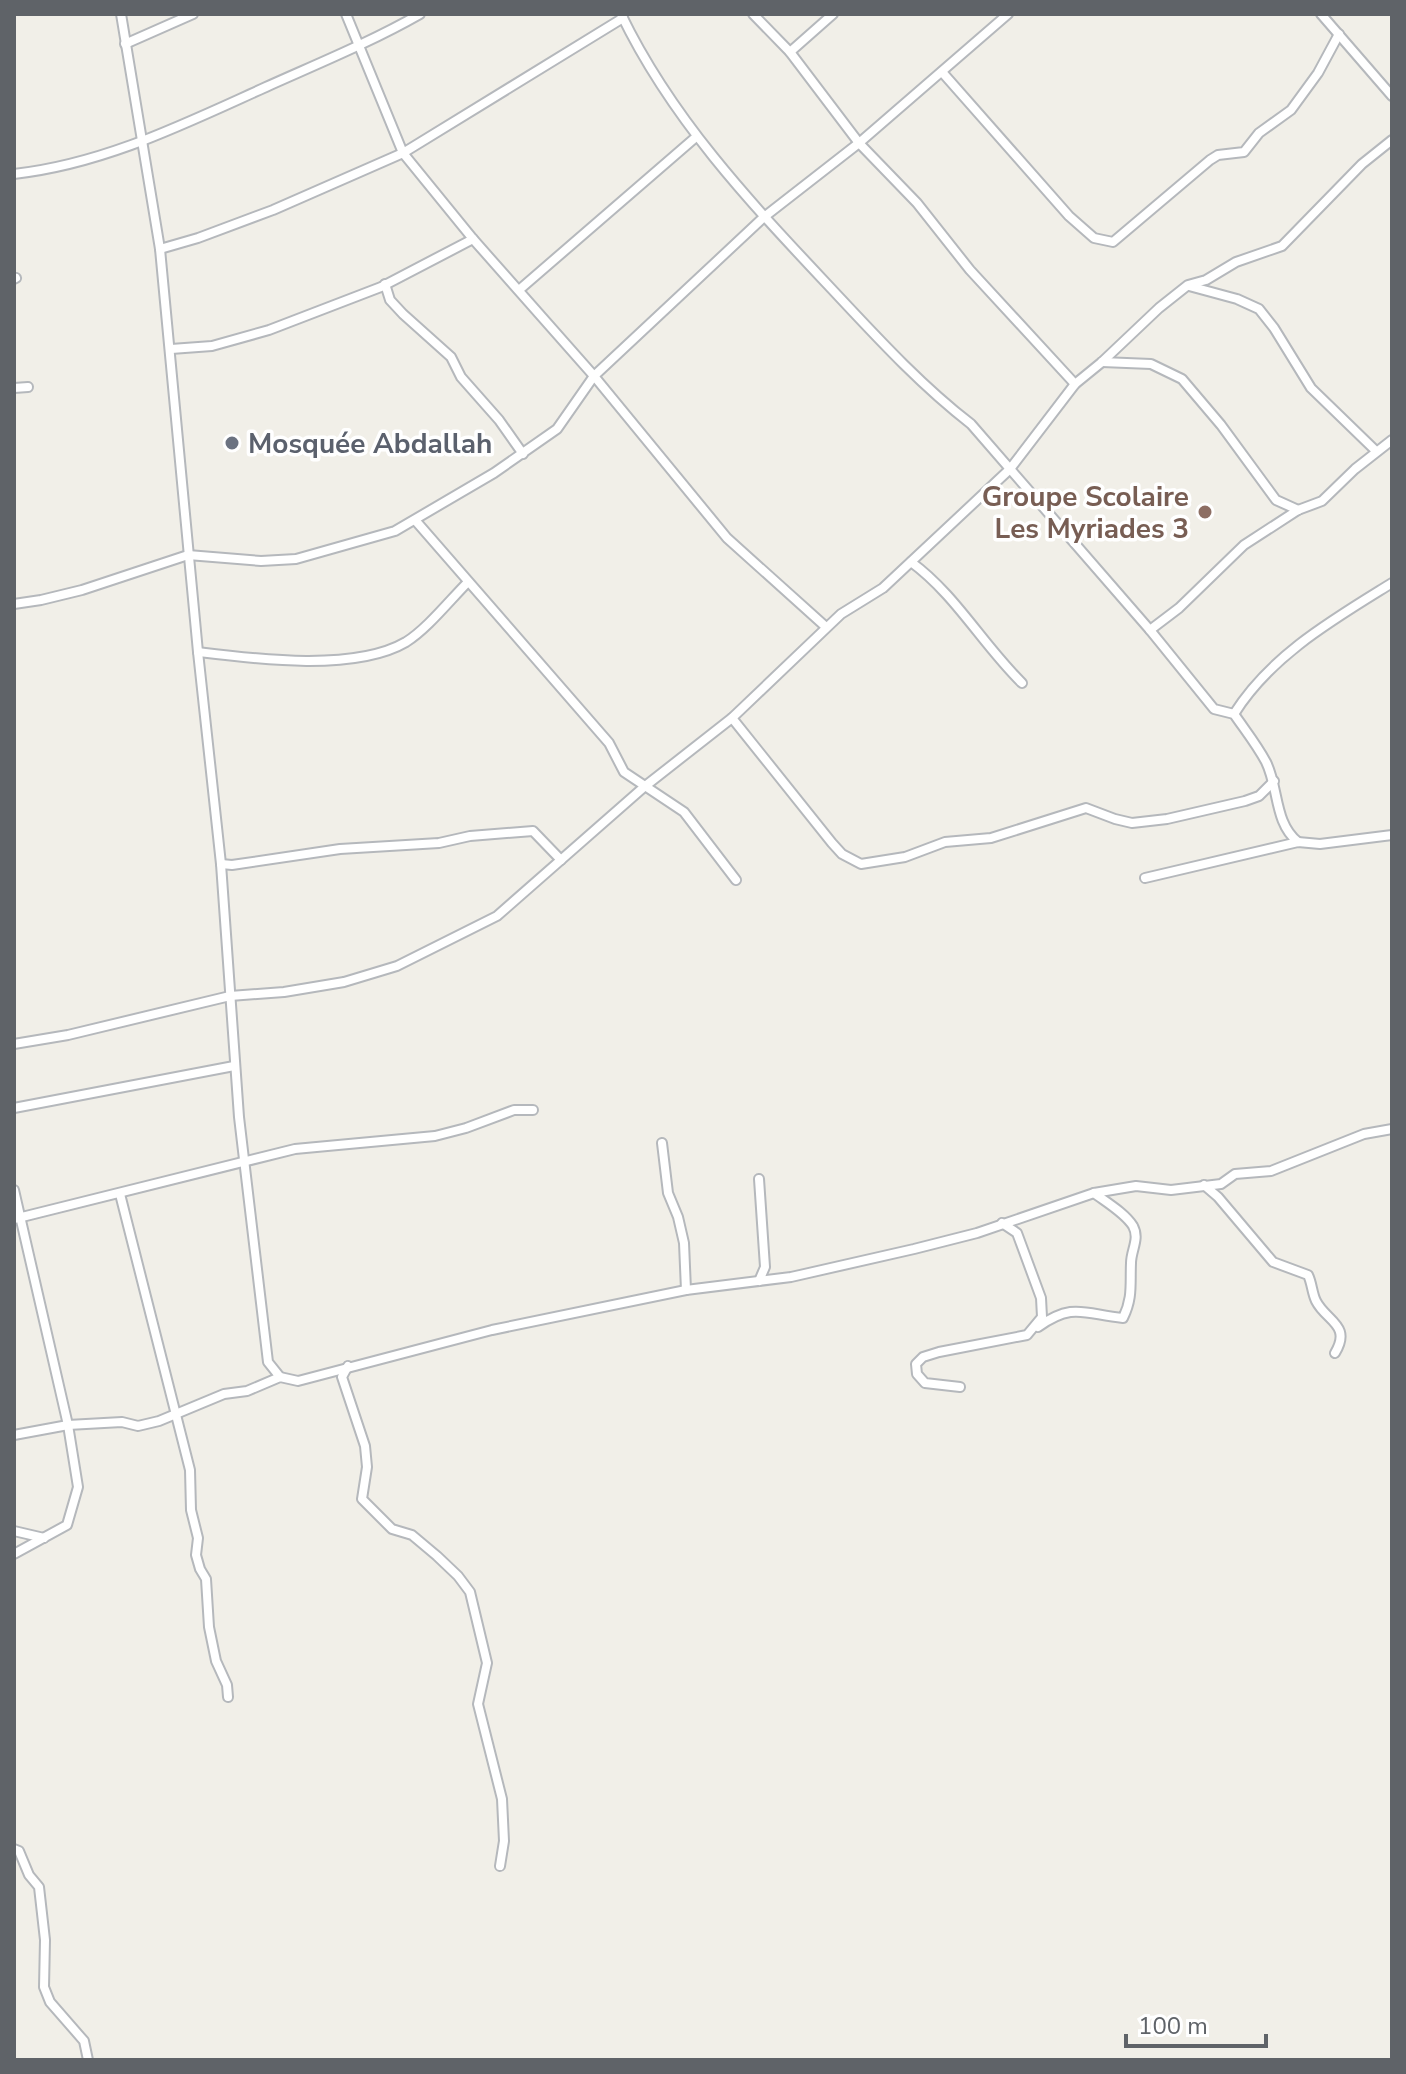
<svg xmlns="http://www.w3.org/2000/svg" width="1406" height="2074" font-family="'Nunito Sans',sans-serif">
<style>
.lines{fill:none;stroke-linecap:round;stroke-linejoin:round}
.minor-casing{stroke:#b5b8bc;stroke-width:12}
.minor{stroke:#fff;stroke-width:8}
.worship-dot{fill:#6b7280;stroke:#fff;stroke-width:3}
.education-dot{fill:#8d6e63;stroke:#fff;stroke-width:3}
.labels{text-anchor:middle;stroke-width:7;stroke-linejoin:round;paint-order:stroke}
.worship-label{font-size:28px;font-weight:bold;fill:#5b616d;stroke:#fff;text-anchor:start}
.education-label{font-size:28px;font-weight:bold;fill:#785e54;stroke:#fff;text-anchor:end}
</style>
<rect width="100%" height="100%" fill="#f1efe8"/>
<g class="lines">
<defs>
<g id="minor">
<polyline points="121,14 160,249 198,652 221,864 239,1117 268,1362 280,1377"/>
<polyline points="346,14 403,153 473,239 594,376 727,538 826,627"/>
<path d="M621 14C671 118 749 201 827 284 873 333 918 383 971 424L1150 630 1214 709 1234 714C1245 730 1257 745 1266 762 1279 788 1274 823 1298 842"/>
<polyline points="753,14 790,52 859,143 917,203 970,270 1075,384"/>
<polyline points="1321,14 1392,96"/>
<polyline points="125,44 193,14"/>
<polyline points="790,52 833,14"/>
<polyline points="942,72 1069,216 1094,238 1113,242 1210,160 1218,155 1244,152 1259,133 1291,110 1318,73 1339,34"/>
<path d="M14 174C104 164 184 124 266 87 317 64 371 42 420 14"/>
<polyline points="160,249 198,238 273,210 403,153 623,18"/>
<polyline points="14,279 16,278"/>
<polyline points="385,284 390,300 403,314 451,357 461,377 499,420 523,454"/>
<polyline points="1189,286 1237,299 1259,309 1274,328 1311,388 1376,451"/>
<polyline points="519,290 696,137"/>
<polyline points="171,349 212,346 269,330 381,287 473,239"/>
<polyline points="1102,362 1151,364 1182,379 1221,425 1276,500 1298,510"/>
<polyline points="14,388 28,387"/>
<polyline points="415,520 609,743 624,772 684,812 736,880"/>
<path d="M911 562C955 594 983 645 1022 683"/>
<polyline points="14,604 41,600 82,590 188,555 261,561 296,559 395,531 494,473 557,429 594,376 764,217 859,143 1008,14"/>
<polyline points="1150,630 1179,608 1244,545 1298,510 1322,501 1355,469 1392,440"/>
<path d="M198 652C255 659 355 672 406 642 427 629 450 600 468 582"/>
<path d="M1234 714C1271 655 1334 619 1392 583"/>
<polyline points="732,718 832,843 842,854 861,864 905,857 945,842 991,838 1086,808 1115,819 1132,823 1167,819 1245,801 1259,796 1274,781"/>
<polyline points="221,864 232,865 340,849 439,843 470,836 533,831 561,860"/>
<polyline points="1145,878 1298,842 1320,844 1392,835"/>
<polyline points="14,1044 68,1035 230,996 284,992 344,982 397,966 497,916 644,787 732,718 841,614 883,588 1010,469 1075,384 1102,362 1159,308 1188,285 1206,280 1236,262 1282,246 1362,164 1392,140"/>
<polyline points="14,1108 234,1066"/>
<polyline points="662,1143 668,1193 678,1217 684,1243 686,1290"/>
<path d="M1204 1185 1218 1197 1273 1262 1308 1275C1312 1283 1312 1293 1316 1301 1326 1321 1352 1325 1335 1353"/>
<polyline points="14,1190 68,1425 78,1487 67,1525 14,1554"/>
<polyline points="120,1194 190,1470 191,1510 198,1538 196,1555 200,1569 206,1579 209,1627 216,1661 227,1685 228,1697"/>
<polyline points="14,1219 295,1149 435,1136 466,1128 514,1110 533,1110"/>
<polyline points="759,1281 765,1267 759,1179"/>
<path d="M1038 1327C1073 1302 1084 1314 1123 1318 1133 1298 1130 1284 1131 1263 1131 1250 1140 1239 1133 1226 1125 1213 1106 1202 1094 1193"/>
<polyline points="348,1366 342,1377 365,1446 367,1467 362,1499 392,1529 412,1535 437,1556 458,1576 470,1592 487,1663 478,1704 502,1799 504,1841 500,1866"/>
<polyline points="960,1387 925,1383 917,1374 916,1364 923,1357 939,1352 1027,1335 1042,1317 1041,1298 1017,1233 1002,1223"/>
<polyline points="14,1435 68,1425 122,1422 138,1426 159,1421 224,1394 247,1391 280,1377 298,1381 492,1330 686,1290 791,1277 914,1249 977,1233 1094,1193 1136,1186 1171,1190 1221,1184 1235,1174 1271,1171 1364,1134 1392,1129"/>
<polyline points="14,1531 44,1538"/>
<polyline points="14,1849 19,1851 29,1875 39,1887 45,1940 44,1987 50,2002 84,2041 88,2060"/>
</g>
</defs>
<!-- minor casing -->
<use href="#minor" class="minor-casing"/>
<!-- minor -->
<use href="#minor" class="minor"/>
</g>
<!-- markers -->
<circle class="worship-dot" cx="232" cy="443" r="8"/>
<circle class="education-dot" cx="1205" cy="512" r="8"/>
<g class="labels">
<!-- worship labels -->
<g class="worship-label">
<text x="248" y="453">Mosquée Abdallah</text>
</g>
<!-- education labels -->
<g class="education-label">
<text x="1189" y="506">Groupe Scolaire<tspan x="1189" dy="32">Les Myriades 3</tspan></text>
</g>
</g>
<!-- border -->
<rect width="1406" height="2074" fill="none" stroke="#5f6368" stroke-width="32"/>
<!-- scale -->
<path d="M1126 2034v12h140v-12" fill="none" stroke="#5f6368" stroke-width="4"/>
<text x="1138" y="2034" font-size="24" fill="#5f6368" stroke="#ffffff" stroke-width="6" paint-order="stroke">100 m</text>
</svg>
